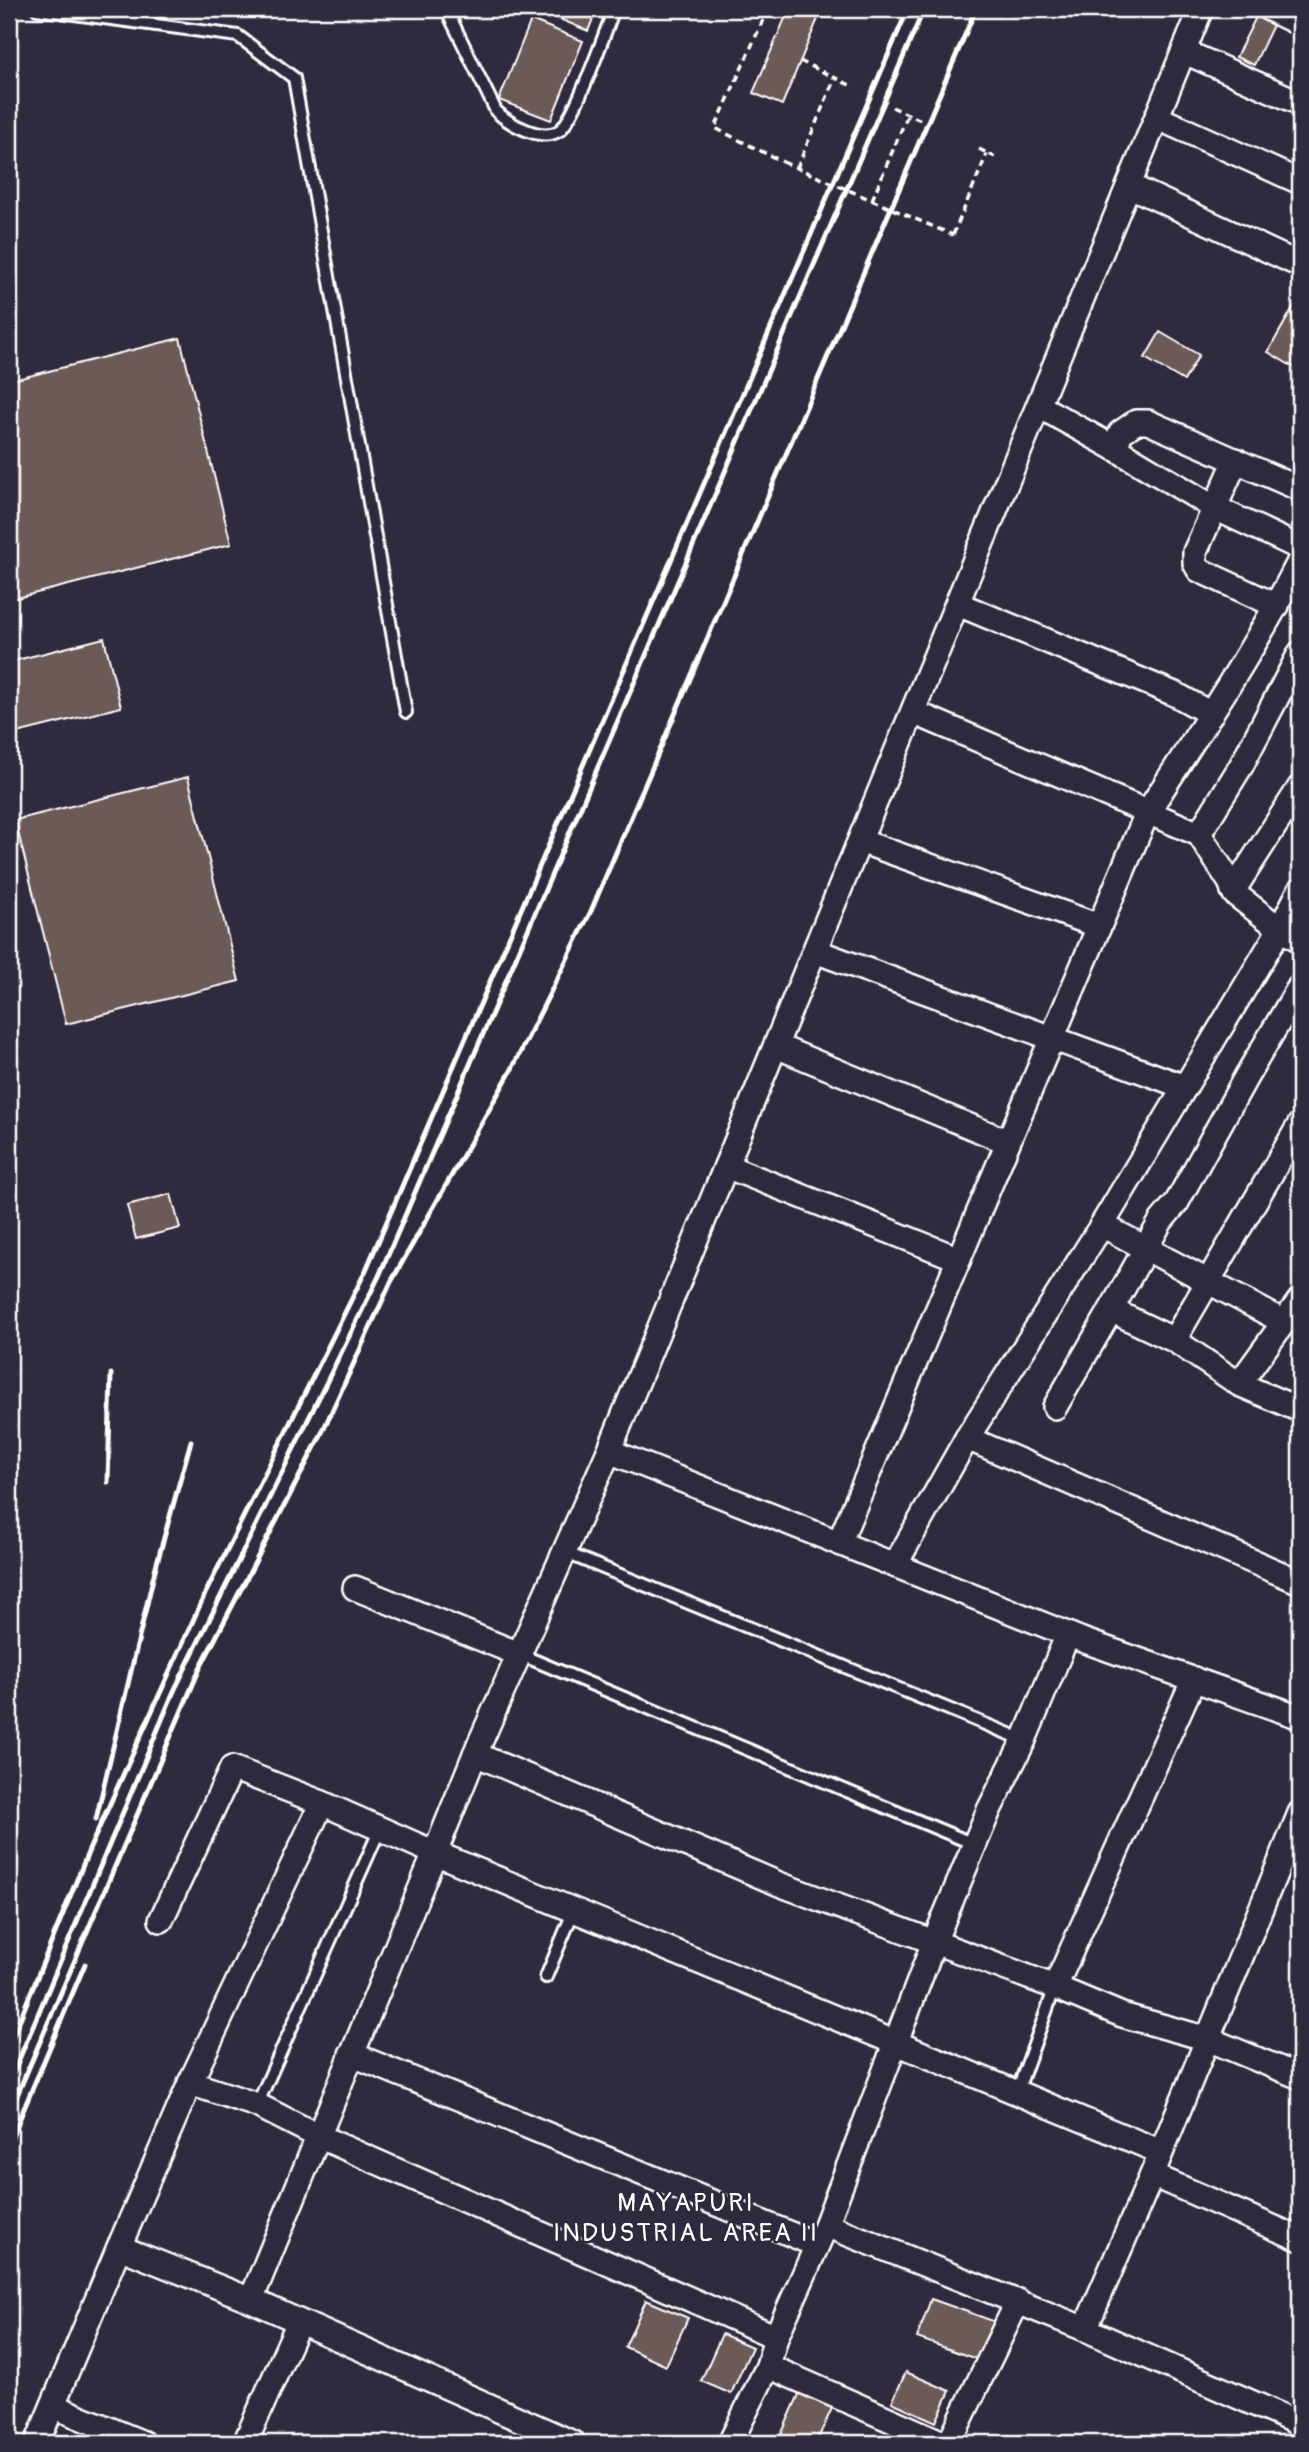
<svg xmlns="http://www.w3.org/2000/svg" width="1309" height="2452" font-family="Pangolin,sans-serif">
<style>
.building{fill:#6c5a59;stroke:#fff;stroke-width:2}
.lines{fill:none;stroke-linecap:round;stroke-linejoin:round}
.lane-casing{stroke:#fff;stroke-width:16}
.street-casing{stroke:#fff;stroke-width:28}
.path{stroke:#fff;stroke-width:3.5;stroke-dasharray:7 5;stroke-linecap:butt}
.lane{stroke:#2f2a3d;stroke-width:10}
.street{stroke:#2f2a3d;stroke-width:23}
.rail{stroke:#fff;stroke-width:5}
.path-bridge{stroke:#fff;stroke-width:3.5;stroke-dasharray:7 5;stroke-linecap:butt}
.labels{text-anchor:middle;stroke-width:5;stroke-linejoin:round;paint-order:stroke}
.neighbourhood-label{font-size:26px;letter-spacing:2px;fill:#fff;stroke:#2f2a3d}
</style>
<rect width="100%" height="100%" fill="#2f2a3d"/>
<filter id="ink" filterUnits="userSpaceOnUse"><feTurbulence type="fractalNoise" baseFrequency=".0143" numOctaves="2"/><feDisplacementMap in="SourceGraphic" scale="14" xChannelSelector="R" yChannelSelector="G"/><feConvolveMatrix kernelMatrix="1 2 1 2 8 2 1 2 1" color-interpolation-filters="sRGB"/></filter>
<g filter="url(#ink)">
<!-- building -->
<g class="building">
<polygon points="536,9 597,9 588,31"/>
<polygon points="789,9 822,9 782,105 753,93"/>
<polygon points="1257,15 1274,23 1254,65 1236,57"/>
<polygon points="531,20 583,41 551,120 499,100"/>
<polygon points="9,261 17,295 9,297"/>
<polygon points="1299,297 1300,358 1295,368 1268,352"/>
<polygon points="1160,332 1199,355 1184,381 1145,358"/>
<polygon points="180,338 231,544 9,600 9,381"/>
<polygon points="104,638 121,707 9,735 9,662"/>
<polygon points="188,777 239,981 66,1024 15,820"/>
<polygon points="171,1194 180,1228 136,1239 127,1205"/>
<polygon points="931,2299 996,2322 982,2361 917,2338"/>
<polygon points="646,2300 688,2318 666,2366 625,2347"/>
<polygon points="722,2334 752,2347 731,2394 701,2381"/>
<polygon points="906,2372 950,2391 936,2422 892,2402"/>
<polygon points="800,2392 833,2406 816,2443 794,2443 780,2437"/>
</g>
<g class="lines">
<defs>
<g id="lane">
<polyline points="37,9 238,36 294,78 406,712"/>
<path d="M446 9 496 111C509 124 543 143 560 130 576 117 605 32 614 9"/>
<polyline points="564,1552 1024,1740"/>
<polyline points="519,1654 976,1845"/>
<polyline points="546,1977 574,1910"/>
<polyline points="1017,2092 1055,1987"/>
<polyline points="257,2105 380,1829"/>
</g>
<g id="street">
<polyline points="1269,9 1300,24"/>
<polyline points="1185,52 1300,103"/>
<polyline points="1158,118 1300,182"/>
<polyline points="1130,186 1300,265"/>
<polyline points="1039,406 1116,449"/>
<polyline points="1236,460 1195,552 1195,563 1199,570 1277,606"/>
<polyline points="1300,489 1148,422 1136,422 1120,433 1116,449 1213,507 1300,548"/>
<polyline points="958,604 1177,695 1211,714"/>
<polyline points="913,712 1199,834 1230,882 1235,894 1280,929 1300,940"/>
<polyline points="1199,834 1241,766 1300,653"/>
<polyline points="860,841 1099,926"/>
<polyline points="1233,891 1300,787"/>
<polyline points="815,951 1185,1087"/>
<polyline points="776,1046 1008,1142"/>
<polyline points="726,1166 959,1259"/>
<polyline points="1102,1225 1284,1322"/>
<polyline points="1300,1300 1239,1384 1300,1410"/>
<polyline points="1111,1310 1161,1221 1177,1202 1246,1077 1300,986"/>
<polyline points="1174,1340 1300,1124"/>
<polyline points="1055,1407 1111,1310 1174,1340 1239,1384"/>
<polyline points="967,1438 1300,1582"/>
<polyline points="609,1451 1082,1640 1300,1717"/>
<path d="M839 1543 1147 813C1200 730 1256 648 1300 560"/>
<polyline points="895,1565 967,1438 1102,1225 1280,929 1300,890"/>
<polyline points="355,1588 519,1654"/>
<polyline points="1068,1634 1024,1740 989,1810 934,1942 826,2225 1085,2329 1300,2424"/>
<polyline points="475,1754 779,1884 1055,1987 1122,2015 1208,2039 1300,2077"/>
<polyline points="161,1920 232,1768 322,1803"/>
<polyline points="1055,1987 1194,1679"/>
<polyline points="351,2054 817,2245"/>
<polyline points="190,2083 257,2105 318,2136 776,2337"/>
<polyline points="1161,2152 435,1853 475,1754 609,1451 1201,9"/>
<polyline points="1152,2175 1300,2239"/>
<polyline points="119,2247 190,2083 322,1803 435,1853 251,2300 573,2443"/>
<polyline points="1085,2329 1152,2175 1300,1813"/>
<polyline points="768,2366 943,2443"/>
<polyline points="53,2406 143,2443"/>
<polyline points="37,2443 119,2247 251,2300"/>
<polyline points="245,2443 299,2322"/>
<polyline points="730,2443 768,2366 776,2337 823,2232"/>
<polyline points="949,2443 1018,2301"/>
</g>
</defs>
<!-- lane casing -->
<use href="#lane" class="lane-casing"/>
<!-- street casing -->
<use href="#street" class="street-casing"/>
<!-- path -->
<g class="path">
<polyline points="768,9 715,128 783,162"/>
<polyline points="800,61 852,86"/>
<polyline points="892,107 921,120"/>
<polyline points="979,149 995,157"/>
<polyline points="797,168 835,78"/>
<polyline points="872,200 908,114"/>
<polyline points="953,235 987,154"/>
</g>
<!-- lane -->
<use href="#lane" class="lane"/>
<!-- street -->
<use href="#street" class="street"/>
<!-- rail -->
<g class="rail">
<polyline points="108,1482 111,1374"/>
<polyline points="96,1819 155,1570 191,1441"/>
<polyline points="9,2046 89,1850 205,1594 366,1270 908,9"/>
<polyline points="9,2083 174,1691 379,1276 924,9"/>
<polyline points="9,2114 200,1668 320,1437 391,1282 511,1071 591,911 976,9"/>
<polyline points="9,2144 85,1964"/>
</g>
<!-- path-bridge -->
<polyline class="path-bridge" points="783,162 953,235"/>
</g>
</g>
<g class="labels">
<!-- neighbourhood labels -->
<g class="neighbourhood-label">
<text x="686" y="2211">MAYAPURI<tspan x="686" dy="30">INDUSTRIAL AREA II</tspan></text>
</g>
</g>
<!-- margin -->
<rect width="1309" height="2452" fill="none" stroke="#2f2a3d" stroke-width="35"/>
<rect x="18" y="18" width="1274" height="2417" fill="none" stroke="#fff" stroke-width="2.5" filter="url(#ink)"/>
</svg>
